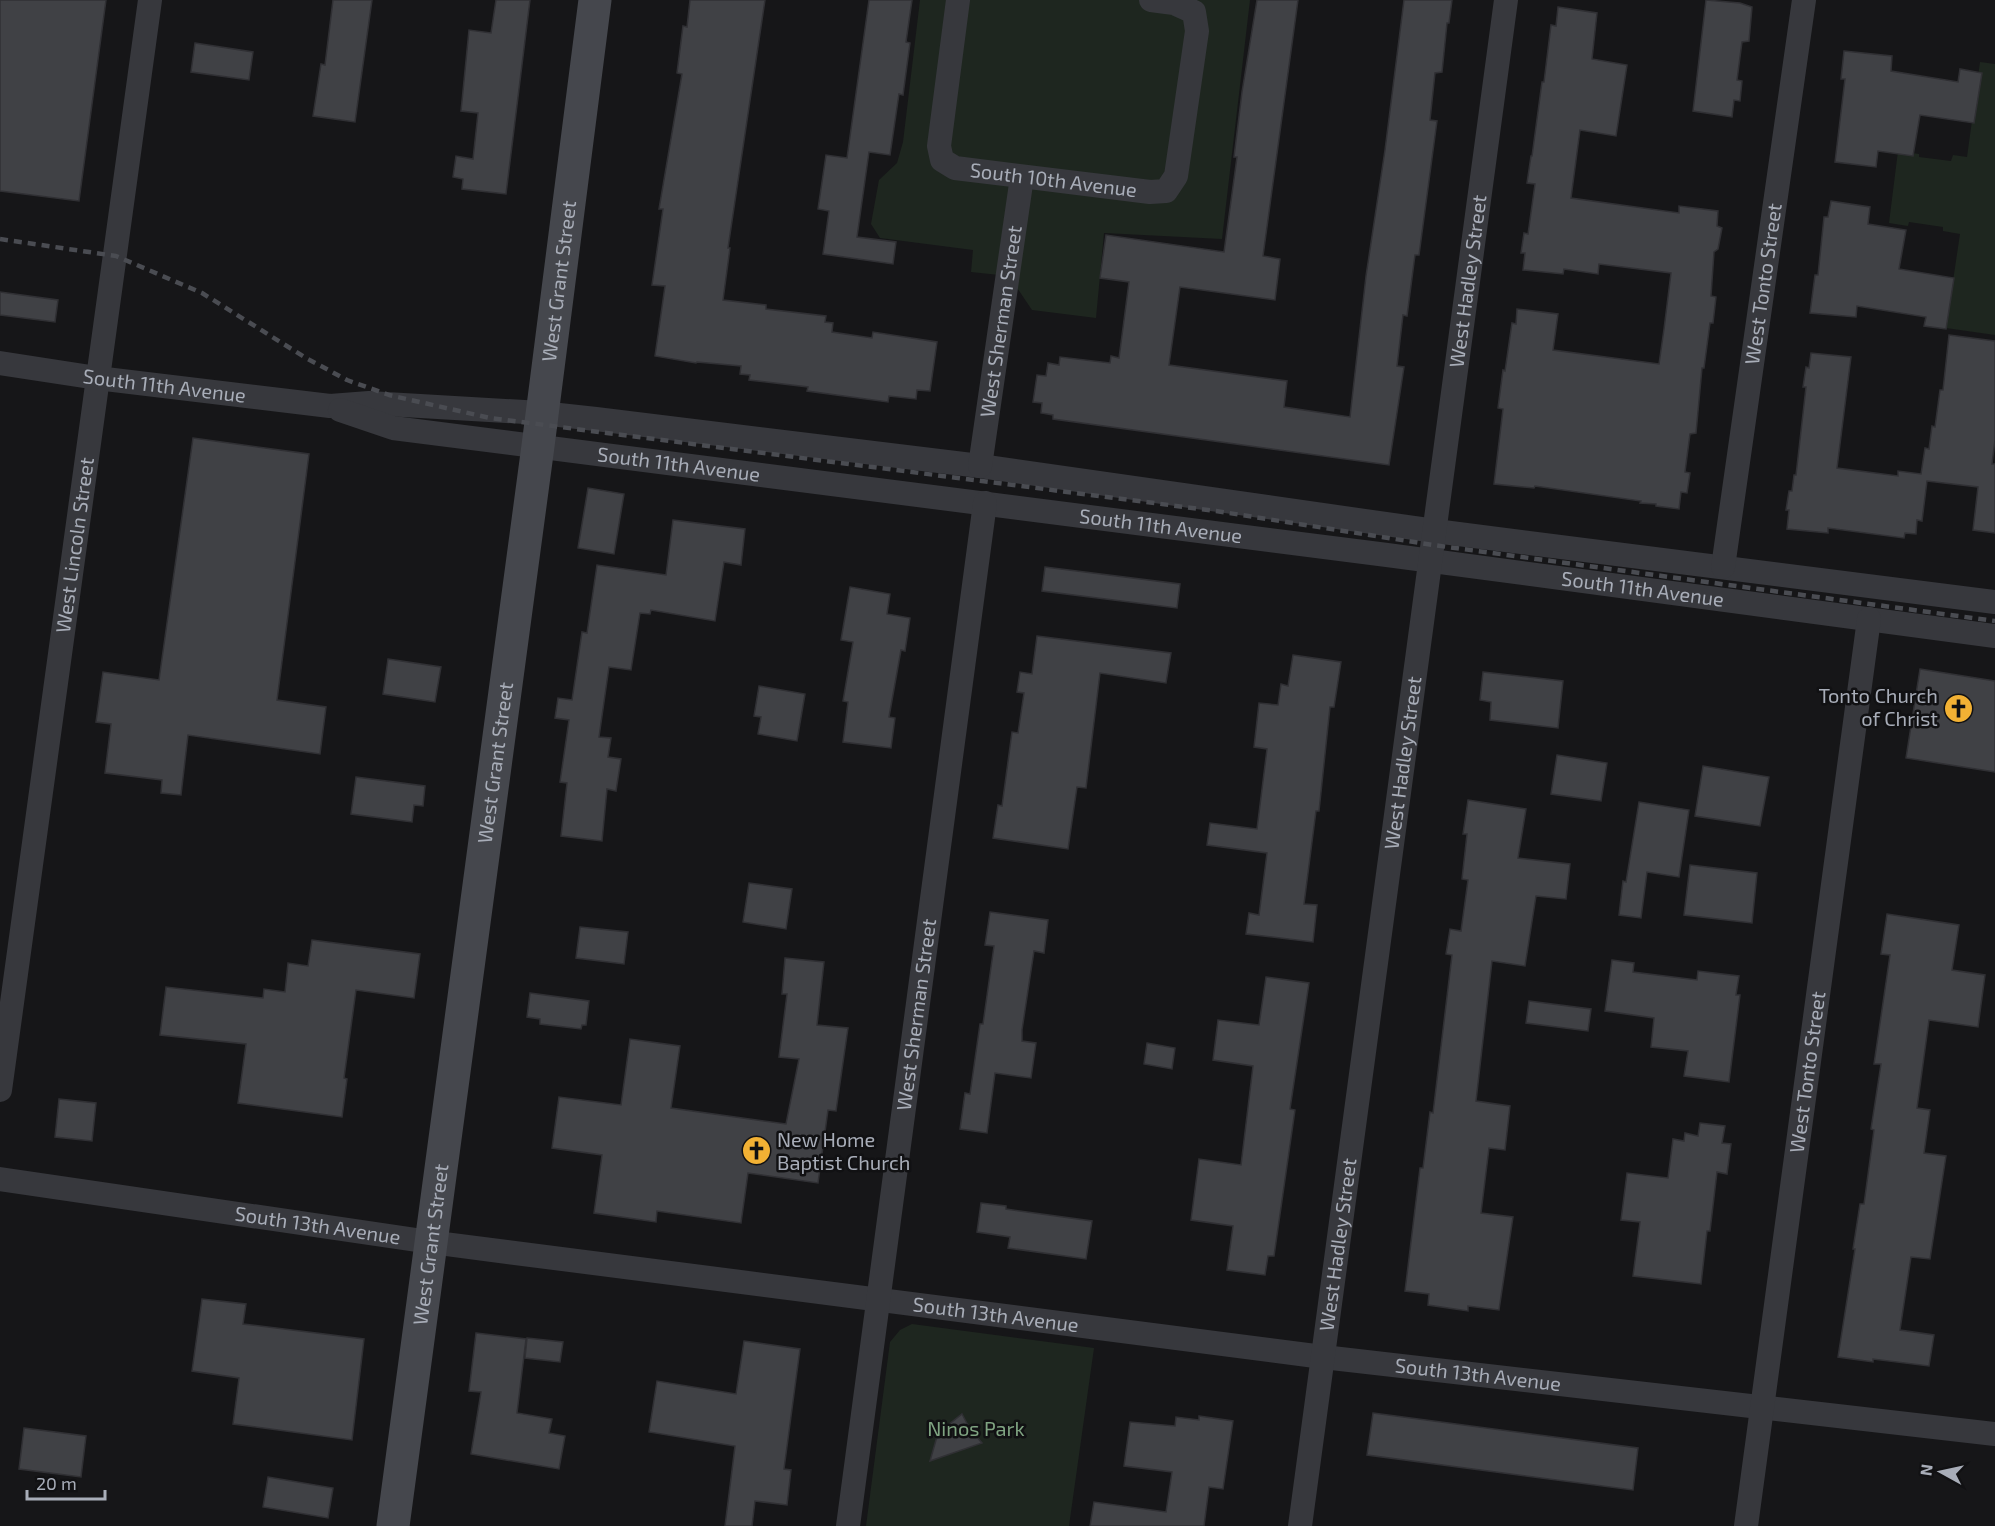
<svg xmlns="http://www.w3.org/2000/svg" width="1995" height="1526" font-family="'Exo 2',sans-serif">
<style>
.green{fill:#1e261f}
.building{fill:#404145;stroke:#303034;stroke-width:1.5}
.lines{fill:none;stroke-linecap:round;stroke-linejoin:round}
.street{stroke:#37383d;stroke-width:24}
.secondary{stroke:#45474d;stroke-width:33}
.rail{stroke:#4a4c52;stroke-width:4.5;stroke-dasharray:8 6;stroke-linecap:butt}
.labels{text-anchor:middle;stroke-width:5;stroke-linejoin:round;paint-order:stroke}
.street-label{font-size:20px;fill:#a8adb8;stroke:#111113}
.poi-label{font-size:20px;fill:#a8adb8;stroke:#111113;text-anchor:end}
.park-label{font-size:20px;fill:#7fa381;stroke:#111113}
</style>
<rect width="100%" height="100%" fill="#161618"/>
<!-- green -->
<g class="green">
<polygon points="920,0 1250,0 1222,239 1104,233 1096,318 1032,310 1009,276 971,272 973,250 880,238 871,224 879,180 897,163 903,142"/>
<polygon points="1980,62 1995,64 1995,335 1946,328 1960,234 1943,231 1943,227 1909,222 1908,226 1889,223 1898,151 1919,154 1919,157 1951,161 1953,155 1967,157"/>
<polygon points="912,1324 1094,1348 1069,1526 866,1526 890,1342 900,1330"/>
</g>
<!-- building -->
<g class="building">
<polygon points="0,0 106,0 79,201 0,191"/>
<polygon points="333,0 372,0 355,122 313,116 321,64 325,65"/>
<polygon points="496,0 530,0 506,194 462,189 463,179 453,177 456,156 473,159 478,113 461,111 469,30 491,33"/>
<polygon points="690,0 765,0 728,248 730,248 723,300 766,305 766,309 826,316 825,322 833,323 832,332 872,338 873,332 937,342 930,391 917,390 916,399 889,396 888,402 807,391 808,387 749,380 750,375 740,374 741,366 697,362 696,363 655,356 665,286 652,285 663,209 659,209 682,74 677,73 683,26 687,27"/>
<polygon points="869,0 912,0 906,42 910,43 903,95 899,94 890,155 869,152 857,237 896,242 893,264 823,254 829,211 818,209 826,155 847,158"/>
<polygon points="1257,0 1298,0 1263,256 1280,259 1275,300 1180,287 1169,365 1287,381 1284,407 1350,417 1366,276 1385,150 1404,0 1452,0 1449,23 1447,23 1442,72 1435,73 1430,120 1437,121 1419,255 1415,255 1407,316 1403,315 1397,366 1404,367 1389,465 1053,419 1053,415 1041,413 1042,403 1033,402 1037,375 1046,376 1048,363 1059,365 1060,357 1110,363 1111,356 1119,358 1129,282 1100,278 1106,235 1224,252 1237,157 1234,157 1242,92"/>
<polygon points="1706,0 1740,3 1752,7 1749,41 1742,42 1737,80 1742,81 1740,101 1734,100 1732,117 1693,111"/>
<polygon points="1558,7 1597,13 1592,59 1627,65 1616,136 1580,130 1571,198 1679,213 1679,206 1718,211 1717,226 1722,228 1718,249 1714,252 1711,296 1716,297 1713,323 1710,323 1704,368 1702,368 1696,433 1690,434 1685,472 1690,473 1687,493 1681,492 1679,509 1656,506 1656,504 1640,503 1641,501 1535,486 1534,488 1494,484 1503,409 1498,408 1503,370 1505,371 1512,323 1516,324 1517,309 1558,314 1553,350 1659,364 1664,329 1671,273 1599,264 1598,274 1564,269 1563,274 1523,270 1525,253 1521,253 1524,233 1528,234 1535,184 1527,183 1531,156 1532,156 1542,82 1544,82 1551,25 1556,26"/>
<polygon points="195,43 253,52 249,80 191,72"/>
<polygon points="1844,51 1892,56 1891,71 1958,82 1960,69 1982,73 1974,123 1920,115 1913,156 1878,151 1876,167 1835,162 1845,79 1841,79"/>
<polygon points="1831,201 1870,207 1868,224 1906,230 1899,269 1954,278 1946,329 1924,326 1926,317 1857,306 1856,317 1810,313 1815,275 1818,275 1824,217 1828,217"/>
<polygon points="0,292 58,300 55,322 0,315"/>
<polygon points="1949,335 1995,341 1995,440 1992,464 1995,464 1995,533 1973,530 1978,487 1927,481 1922,521 1917,520 1916,534 1905,533 1904,538 1828,528 1828,533 1787,529 1789,510 1786,510 1789,491 1792,491 1794,475 1796,475 1806,387 1803,387 1806,367 1809,368 1811,353 1851,357 1837,468 1898,476 1898,471 1921,474 1925,448 1929,449 1932,426 1935,427 1940,390 1943,390"/>
<polygon points="193,438 309,454 277,700 326,707 320,754 188,735 181,795 161,793 162,780 105,773 111,724 96,722 103,672 159,680"/>
<polygon points="588,488 624,494 614,554 578,548"/>
<polygon points="673,520 745,529 741,565 724,562 715,621 651,610 650,614 640,613 631,670 609,667 599,737 611,738 608,757 621,759 616,791 607,789 602,841 561,836 567,783 560,782 569,720 555,718 558,698 572,700 582,632 587,633 597,565 666,575"/>
<polygon points="1045,567 1180,584 1177,608 1042,591"/>
<polygon points="850,587 890,594 887,614 910,618 905,651 901,650 889,717 895,718 891,748 843,742 848,702 843,701 853,642 841,640"/>
<polygon points="1037,636 1171,653 1166,683 1100,673 1086,788 1077,787 1068,849 993,838 998,805 1002,806 1012,732 1018,733 1024,693 1017,692 1020,672 1032,674"/>
<polygon points="1293,655 1341,662 1334,707 1330,707 1319,811 1316,811 1304,904 1317,905 1313,942 1246,934 1249,913 1259,915 1267,853 1207,845 1210,823 1257,829 1267,749 1254,747 1259,703 1278,705 1281,684 1288,686"/>
<polygon points="388,659 441,667 435,702 383,694"/>
<polygon points="1920,669 1995,681 1995,772 1906,758"/>
<polygon points="1483,672 1563,681 1558,728 1490,720 1491,702 1480,700"/>
<polygon points="759,686 805,694 797,741 758,734 761,717 754,716"/>
<polygon points="1557,755 1607,763 1601,801 1551,794"/>
<polygon points="1703,766 1769,777 1760,826 1695,816"/>
<polygon points="356,777 425,786 423,806 414,805 412,822 351,814"/>
<polygon points="1468,800 1526,809 1518,858 1570,864 1566,899 1536,896 1525,966 1492,961 1476,1101 1510,1106 1505,1150 1489,1148 1481,1213 1513,1217 1499,1310 1468,1306 1468,1311 1428,1305 1429,1294 1405,1291 1420,1168 1423,1168 1430,1112 1433,1113 1452,955 1446,954 1450,929 1461,931 1468,880 1462,879 1467,834 1463,834"/>
<polygon points="1639,802 1689,810 1679,877 1647,872 1641,918 1619,915 1623,881 1626,882"/>
<polygon points="1690,865 1757,873 1752,923 1684,915"/>
<polygon points="749,883 792,889 786,929 743,922"/>
<polygon points="990,912 1048,920 1044,953 1034,951 1022,1030 1022,1041 1036,1043 1031,1078 995,1073 987,1133 960,1129 965,1093 970,1094 980,1024 983,1024 994,946 985,945"/>
<polygon points="1887,914 1959,925 1952,970 1985,975 1978,1027 1929,1020 1917,1108 1930,1110 1924,1153 1946,1156 1930,1259 1911,1257 1900,1330 1934,1335 1929,1366 1873,1359 1873,1362 1838,1357 1855,1249 1853,1249 1860,1204 1864,1204 1874,1130 1871,1129 1881,1064 1874,1064 1890,955 1881,954"/>
<polygon points="580,927 628,932 624,964 576,958"/>
<polygon points="312,940 420,954 414,998 356,990 344,1078 347,1079 342,1117 238,1103 246,1044 160,1035 166,987 263,998 264,989 285,992 288,963 308,966"/>
<polygon points="785,958 824,962 817,1025 848,1028 836,1111 828,1110 818,1183 748,1173 741,1223 657,1211 656,1222 594,1213 602,1155 552,1148 559,1097 621,1105 630,1039 680,1046 671,1108 786,1124 799,1059 779,1057 787,994 782,994"/>
<polygon points="1612,960 1634,963 1633,972 1697,980 1698,971 1739,976 1736,995 1740,995 1729,1082 1684,1076 1688,1051 1651,1047 1654,1018 1605,1011"/>
<polygon points="1266,977 1309,983 1290,1109 1295,1110 1274,1256 1268,1256 1265,1275 1227,1270 1233,1226 1191,1220 1199,1159 1241,1165 1253,1066 1213,1060 1218,1020 1259,1025"/>
<polygon points="530,993 589,1001 586,1025 582,1025 581,1029 540,1024 540,1019 527,1017"/>
<polygon points="1529,1001 1591,1009 1588,1031 1526,1023"/>
<polygon points="1147,1043 1175,1048 1172,1069 1144,1064"/>
<polygon points="59,1099 96,1103 92,1141 55,1137"/>
<polygon points="1700,1123 1725,1126 1722,1143 1731,1144 1727,1174 1717,1172 1710,1231 1707,1231 1701,1284 1633,1276 1640,1222 1621,1220 1627,1173 1668,1178 1673,1139 1684,1141 1685,1133 1698,1136"/>
<polygon points="981,1203 1006,1206 1006,1209 1092,1221 1086,1259 1008,1248 1010,1237 977,1232"/>
<polygon points="202,1299 246,1304 243,1324 364,1339 352,1440 233,1424 239,1378 192,1371"/>
<polygon points="476,1333 526,1339 517,1413 552,1419 549,1433 565,1436 559,1469 471,1454 481,1392 469,1391"/>
<polygon points="527,1338 563,1342 560,1362 525,1358"/>
<polygon points="744,1341 800,1349 784,1469 791,1470 787,1505 755,1501 752,1526 725,1526 735,1446 649,1432 657,1381 736,1394"/>
<polygon points="1373,1413 1638,1448 1633,1490 1367,1455"/>
<polygon points="962,1414 970,1429 982,1443 930,1461 938,1433"/>
<polygon points="1199,1416 1233,1421 1223,1489 1209,1487 1204,1526 1090,1526 1094,1502 1166,1512 1172,1472 1124,1466 1130,1422 1175,1426 1176,1417 1199,1420"/>
<polygon points="24,1428 86,1436 81,1477 19,1469"/>
<polygon points="268,1477 333,1488 328,1518 263,1507"/>
</g>
<g class="lines">
<!-- street -->
<g class="street">
<path id="s1" d="M958 0 939 146 942 160 955 168 1150 192 1166 191 1176 176 1197 31 1194 12 1174 3 1151 0"/>
<path id="s2" d="M0 363 97 378 330 406 369 403 541 413 596 419 980 466 1435 531 1995 602"/>
<path id="s3" d="M340 410 393 428 1387 555 1995 636"/>
<path id="s4" d="M980 466 1022 177"/>
<path id="s5" d="M1723 567 1804 0"/>
<path id="s6" d="M0 1090 150 0"/>
<path id="s7" d="M0 1179 430 1242 1323 1357 1995 1434"/>
<path id="s8" d="M848 1526 985 503"/>
<path id="s9" d="M1300 1526 1506 0"/>
<path id="s10" d="M1746 1526 1869 619"/>
</g>
<!-- secondary -->
<path class="secondary" id="s11" d="M393 1526 538 446 595 0"/>
<!-- rail -->
<polyline class="rail" points="0,239 116,256 202,293 306,358 347,380 389,395 490,418 1216,511 1433,545 1995,621"/>
</g>
<!-- icons -->
<defs>
<symbol id="church-disc" viewBox="-11 -11 22 22"><circle r="9.5" fill="#f2b134" stroke="#111113"/><path d="M-1.2-6h2.4v3.5h3.3v2.4h-3.3V6h-2.4V-.1h-3.3v-2.4h3.3Z" fill="#111"/></symbol>
</defs>
<g fill-rule="evenodd">
<use href="#church-disc" x="1942" y="692" width="33" height="33"/>
<use href="#church-disc" x="740" y="1134" width="33" height="33"/>
</g>
<g class="labels">
<!-- street labels -->
<g class="street-label">
<text dy="7" stroke="none"><textPath href="#s1" startOffset="276">South 10th Avenue</textPath></text>
<text dy="7" stroke="none"><textPath href="#s11" startOffset="1256">West Grant Street</textPath></text>
<text dy="7" stroke="none"><textPath href="#s9" startOffset="1256">West Hadley Street</textPath></text>
<text dy="7" stroke="none"><textPath href="#s5" startOffset="286">West Tonto Street</textPath></text>
<text dy="7" stroke="none"><textPath href="#s4" startOffset="146">West Sherman Street</textPath></text>
<text dy="7" stroke="none"><textPath href="#s2" startOffset="166">South 11th Avenue</textPath></text>
<text dy="7" stroke="none"><textPath href="#s3" startOffset="344">South 11th Avenue</textPath></text>
<text dy="7" stroke="none"><textPath href="#s3" startOffset="830">South 11th Avenue</textPath></text>
<text dy="7" stroke="none"><textPath href="#s6" startOffset="550">West Lincoln Street</textPath></text>
<text dy="7" stroke="none"><textPath href="#s3" startOffset="1316">South 11th Avenue</textPath></text>
<text dy="7" stroke="none"><textPath href="#s11" startOffset="770">West Grant Street</textPath></text>
<text dy="7" stroke="none"><textPath href="#s9" startOffset="770">West Hadley Street</textPath></text>
<text dy="7" stroke="none"><textPath href="#s8" startOffset="516">West Sherman Street</textPath></text>
<text dy="7" stroke="none"><textPath href="#s10" startOffset="458">West Tonto Street</textPath></text>
<text dy="7" stroke="none"><textPath href="#s7" startOffset="321">South 13th Avenue</textPath></text>
<text dy="7" stroke="none"><textPath href="#s11" startOffset="284">West Grant Street</textPath></text>
<text dy="7" stroke="none"><textPath href="#s9" startOffset="284">West Hadley Street</textPath></text>
<text dy="7" stroke="none"><textPath href="#s7" startOffset="1005">South 13th Avenue</textPath></text>
<text dy="7" stroke="none"><textPath href="#s7" startOffset="1491">South 13th Avenue</textPath></text>
</g>
<!-- poi labels -->
<g class="poi-label">
<text x="1938" y="703">Tonto Church<tspan x="1938" dy="23">of Christ</tspan></text>
<text x="777" y="1147" text-anchor="start">New Home<tspan x="777" dy="23">Baptist Church</tspan></text>
</g>
<!-- park labels -->
<g class="park-label">
<text x="976" y="1436">Ninos Park</text>
</g>
</g>
<!-- north arrow -->
<g transform="translate(1941 1472) rotate(278)" stroke="#111113" stroke-width="4.5" paint-order="stroke">
<path d="M0-4.5L10 22L0 15L-10 22Z" fill="#a8adb8"/>
<text y="-9" font-size="16" font-weight="bold" text-anchor="middle" fill="#a8adb8">N</text>
</g>
<!-- scale -->
<path d="M27 1490v9h78v-9" fill="none" stroke="#a8adb8" stroke-width="3"/>
<text x="36" y="1490" font-size="18" fill="#a8adb8" stroke="#111113" stroke-width="4.5" paint-order="stroke">20 m</text>
</svg>
